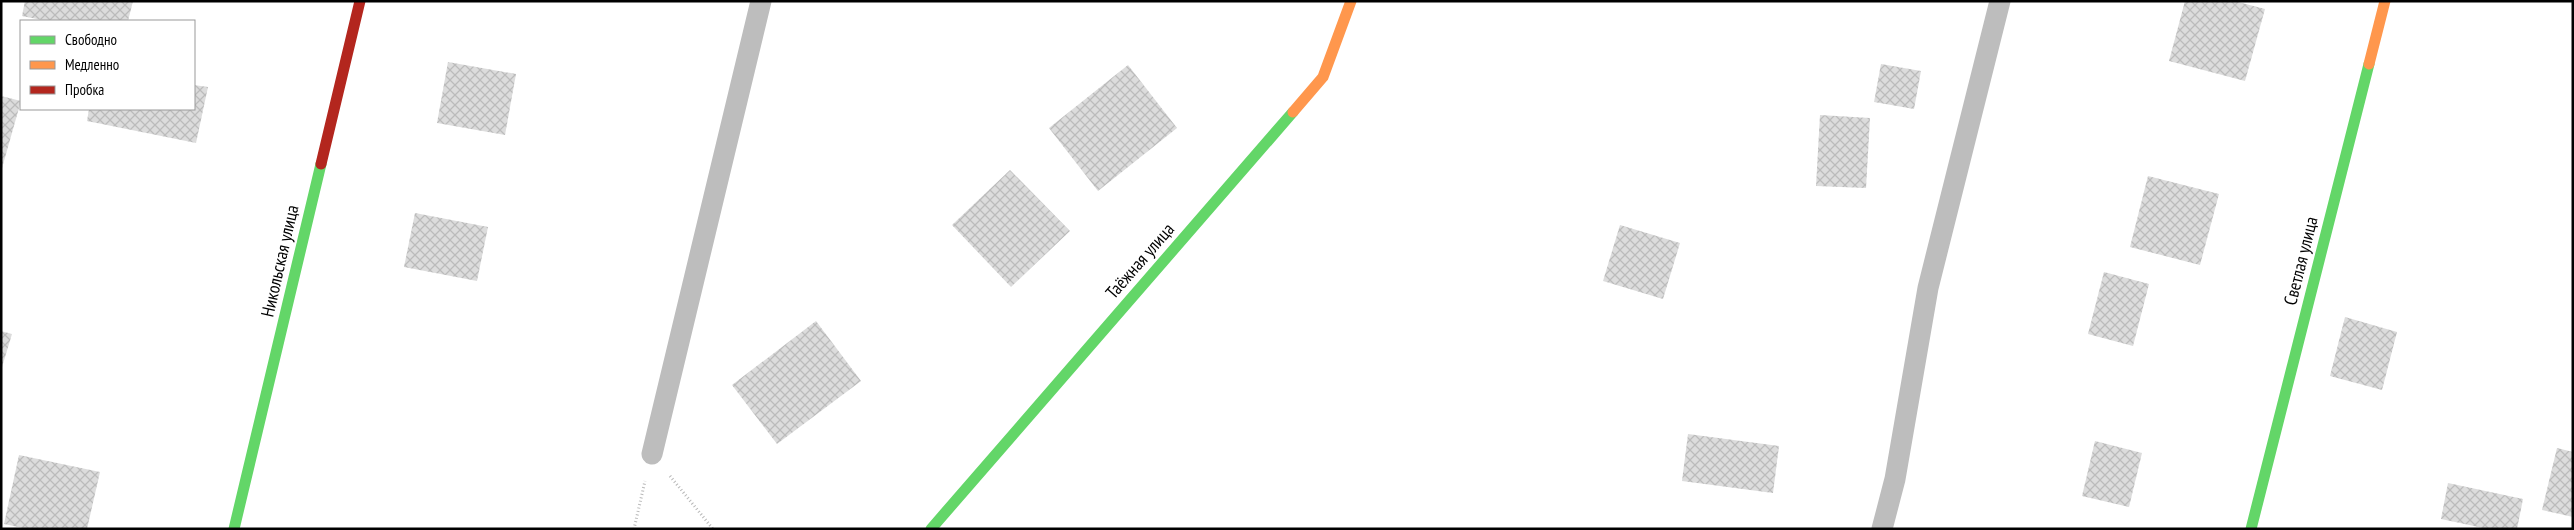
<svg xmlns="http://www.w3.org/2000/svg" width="2574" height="530" font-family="'PT Sans Narrow',sans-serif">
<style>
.building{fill:url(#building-cross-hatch)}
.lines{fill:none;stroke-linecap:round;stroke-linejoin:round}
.path{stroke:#b8b8b8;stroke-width:3;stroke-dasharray:1 2.5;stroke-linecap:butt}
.lane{stroke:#bdbdbd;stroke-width:21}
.fast{stroke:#63d668;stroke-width:11}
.slow{stroke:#ff974d;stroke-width:11}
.jam{stroke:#b3261e;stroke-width:11}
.labels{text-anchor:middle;stroke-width:4;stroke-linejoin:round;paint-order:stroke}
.street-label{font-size:18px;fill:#000;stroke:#fff}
</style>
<defs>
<pattern id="building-cross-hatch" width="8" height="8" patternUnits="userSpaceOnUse" patternTransform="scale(1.25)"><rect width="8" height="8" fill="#dcdcdc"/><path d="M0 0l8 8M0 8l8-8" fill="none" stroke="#bbb"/></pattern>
</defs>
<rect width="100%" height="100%" fill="#fff"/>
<!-- building -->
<g class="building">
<polygon points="25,1 133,1 128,21 47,21 22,16"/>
<polygon points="2185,1 2234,1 2265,9 2245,81 2169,61"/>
<polygon points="448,62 516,74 505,135 437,123"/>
<polygon points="1881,64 1921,71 1914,109 1874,102"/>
<polygon points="1128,65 1177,128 1098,191 1049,128"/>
<polygon points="194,85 208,87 196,143 87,121 89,109 194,109"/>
<polygon points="1,96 21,101 2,168 1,168"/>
<polygon points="1820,115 1870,118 1866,188 1816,186"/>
<polygon points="1010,170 1070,231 1011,287 952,225"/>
<polygon points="2148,176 2219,194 2200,265 2130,247"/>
<polygon points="415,213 488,227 477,281 404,267"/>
<polygon points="1620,225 1680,243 1663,299 1603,281"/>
<polygon points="2104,272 2149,284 2133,346 2088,334"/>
<polygon points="2345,317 2397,332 2382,390 2330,376"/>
<polygon points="816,321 861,381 777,444 732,385"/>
<polygon points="1,331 12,334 2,367 1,367"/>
<polygon points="1688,434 1779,446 1773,493 1682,481"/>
<polygon points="2095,441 2142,453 2129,507 2082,496"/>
<polygon points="2557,448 2573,452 2573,517 2542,510"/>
<polygon points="19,455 100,472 87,529 28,529 4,524"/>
<polygon points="2448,483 2523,499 2517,529 2488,529 2441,519"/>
</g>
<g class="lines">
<!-- path -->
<g class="path">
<polyline points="670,476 713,529"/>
<polyline points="634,529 645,481"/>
</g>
<!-- lane -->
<g class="lane">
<polyline points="652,454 761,1"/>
<polyline points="1882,529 1895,479 1928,288 2000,1"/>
</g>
<!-- fast -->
<g class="fast">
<polyline points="234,529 321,164"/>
<polyline points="931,529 1293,112"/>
<polyline points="2251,529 2369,64"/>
</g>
<!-- slow -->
<g class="slow">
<polyline points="2369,64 2385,1"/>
<polyline points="1293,112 1323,77 1351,1"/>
</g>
<!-- jam -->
<polyline class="jam" points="321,164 360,1"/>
</g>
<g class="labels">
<!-- street labels -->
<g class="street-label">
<text transform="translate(280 261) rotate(-77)" y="6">Никольская улица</text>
<text transform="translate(1140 261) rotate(-49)" y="6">Таёжная улица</text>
<text transform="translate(2301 261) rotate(-76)" y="6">Светлая улица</text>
</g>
</g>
<!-- border -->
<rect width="2574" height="530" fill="none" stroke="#000000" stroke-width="5"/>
<!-- legend -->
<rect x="20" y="20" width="175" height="90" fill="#ffffff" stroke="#999999"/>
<rect x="30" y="36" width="25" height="8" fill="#63d668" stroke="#999999"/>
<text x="65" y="45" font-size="15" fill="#000000">Свободно</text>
<rect x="30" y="61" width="25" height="8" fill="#ff974d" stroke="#999999"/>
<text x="65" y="70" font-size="15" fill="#000000">Медленно</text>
<rect x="30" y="86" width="25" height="8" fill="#b3261e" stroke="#999999"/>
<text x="65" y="95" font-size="15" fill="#000000">Пробка</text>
</svg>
